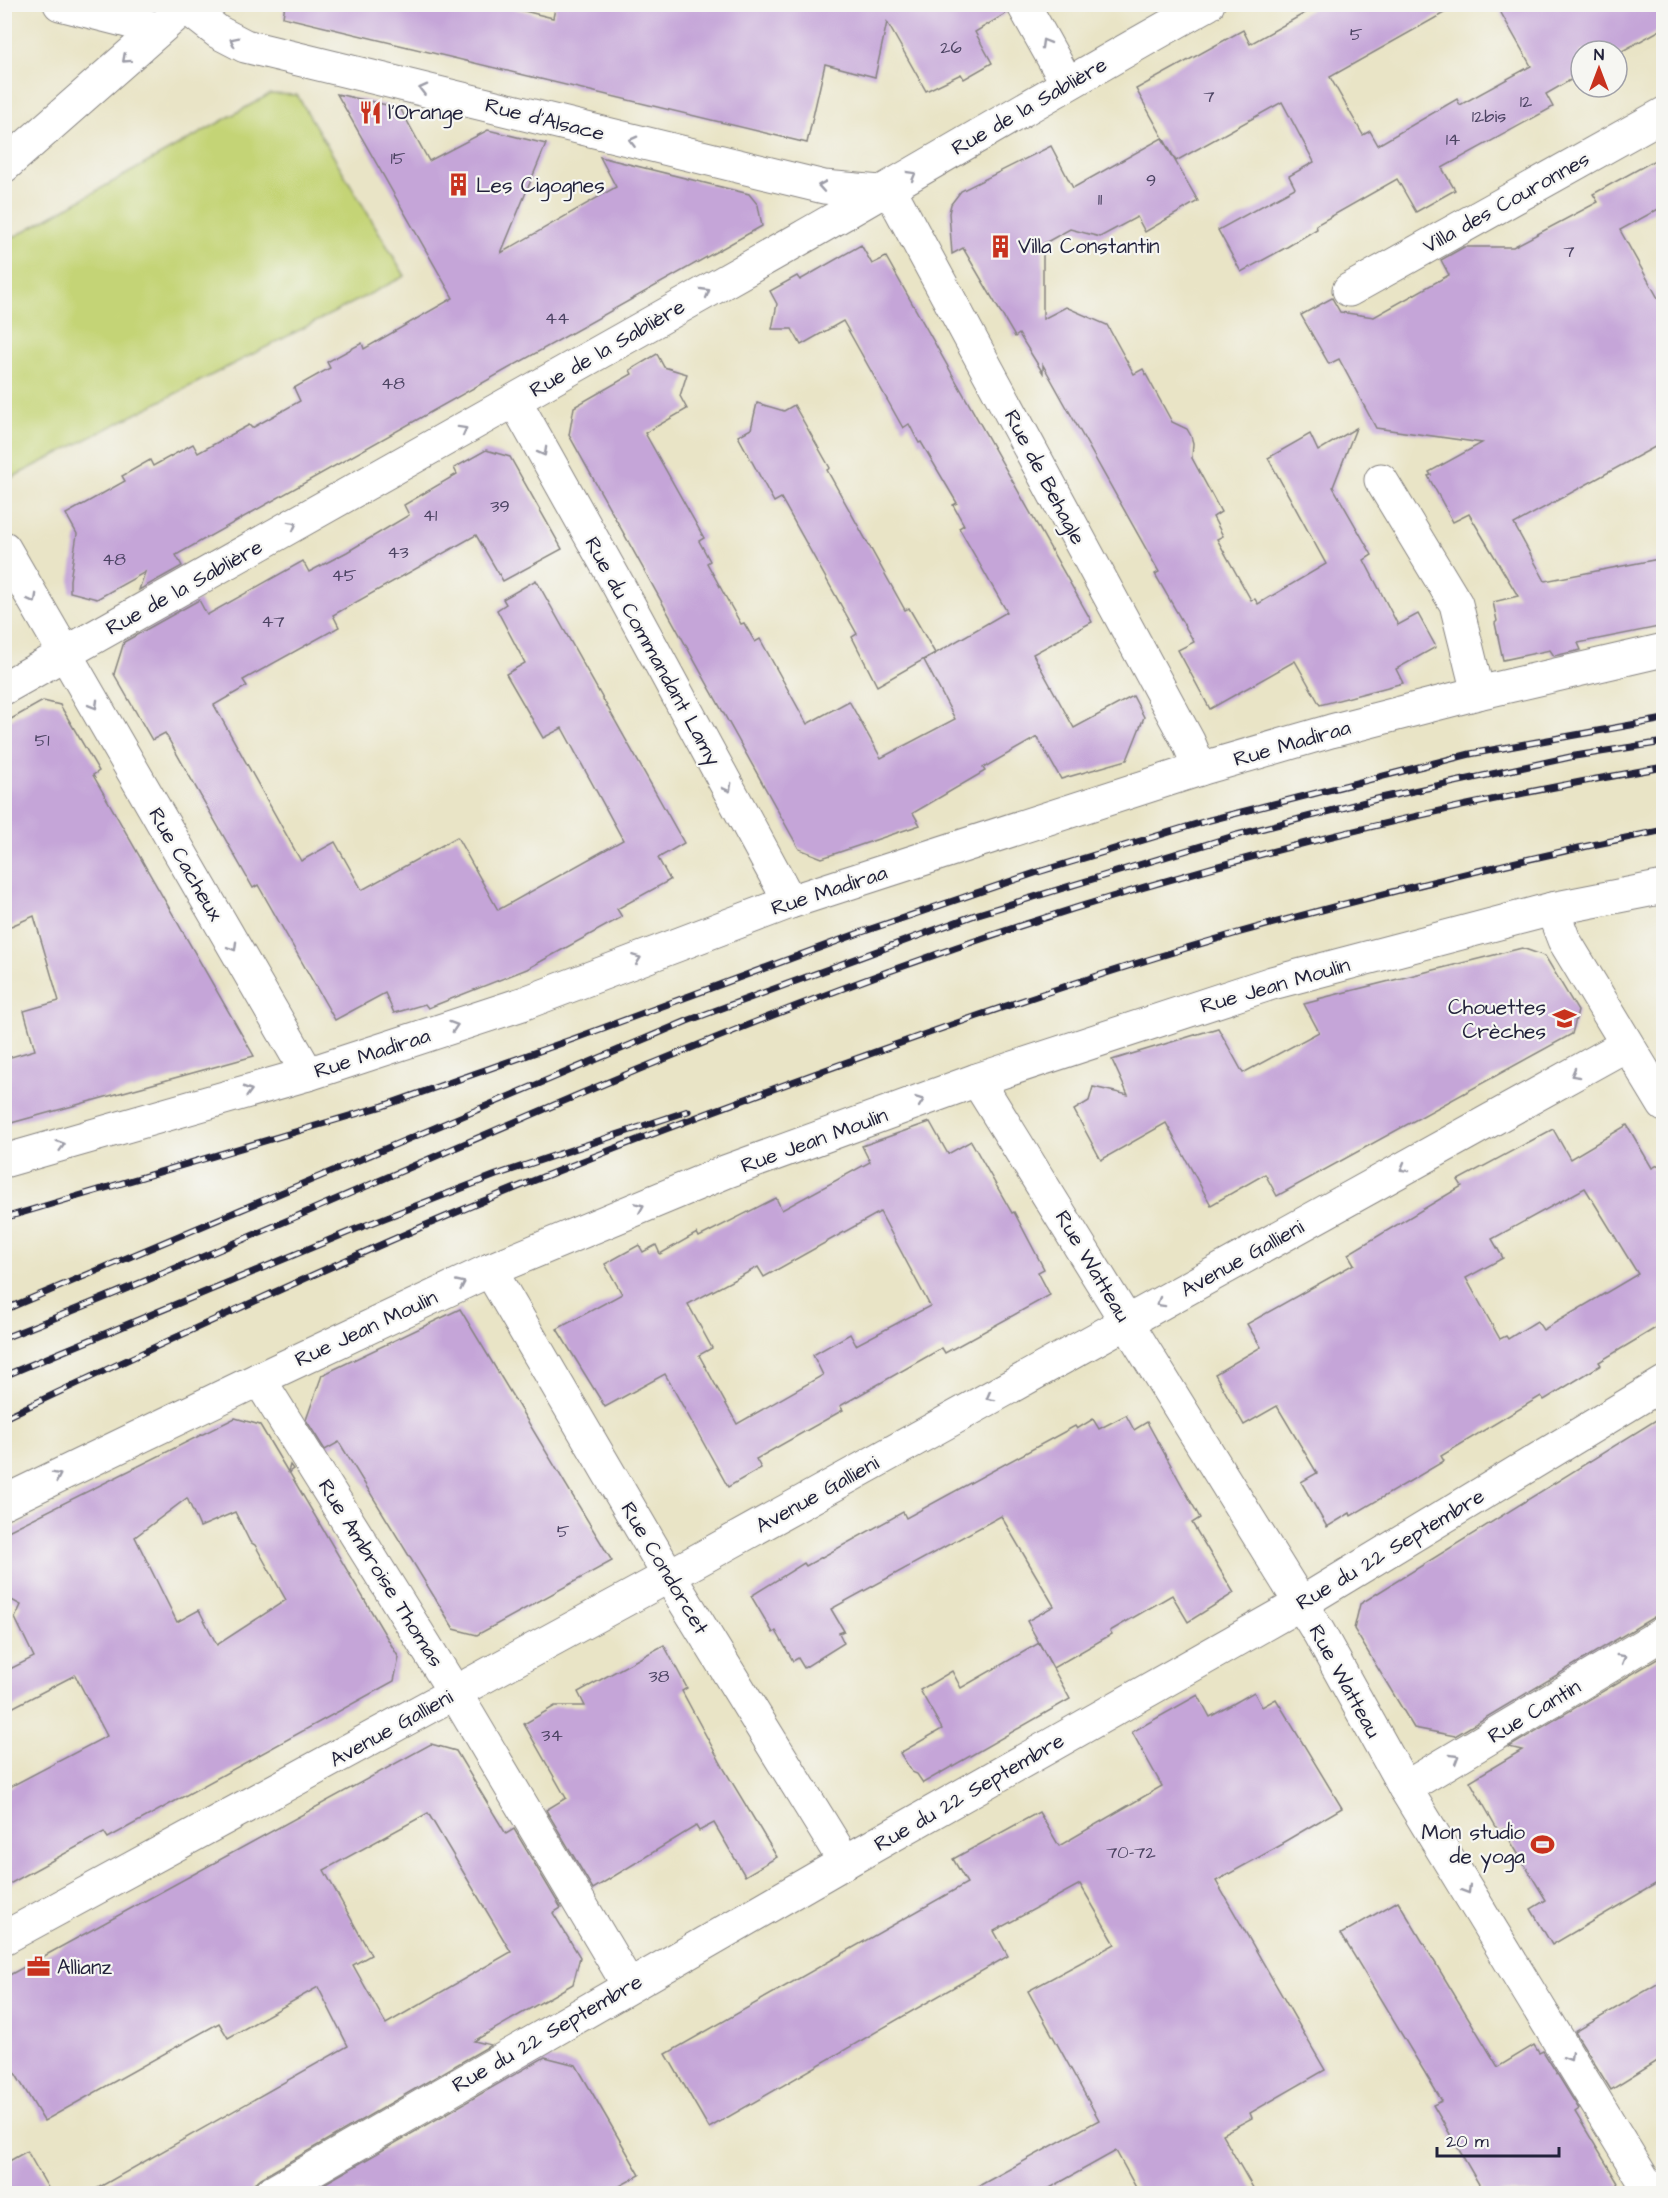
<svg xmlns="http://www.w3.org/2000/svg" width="1668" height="2198" font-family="'Architects Daughter',sans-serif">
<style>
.green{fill:#c4d476;stroke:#737b58;stroke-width:1.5}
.building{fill:#c5a5d8;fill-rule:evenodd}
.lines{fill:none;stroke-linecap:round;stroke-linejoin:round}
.street-casing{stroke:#868380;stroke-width:35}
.street{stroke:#fff;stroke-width:33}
.rail-casing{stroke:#22223b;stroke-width:7}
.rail{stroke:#f6f6f2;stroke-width:4.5;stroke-dasharray:14;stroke-linecap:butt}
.oneway{stroke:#9c9ca7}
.labels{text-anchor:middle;stroke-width:4.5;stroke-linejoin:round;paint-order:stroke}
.number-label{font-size:18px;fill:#4b4362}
.street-label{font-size:21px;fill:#22223b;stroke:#f6f6f2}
.poi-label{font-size:21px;fill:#22223b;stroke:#f6f6f2;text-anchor:start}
</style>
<rect width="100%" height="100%" fill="#f6f6f2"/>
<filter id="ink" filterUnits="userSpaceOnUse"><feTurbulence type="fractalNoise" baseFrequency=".0167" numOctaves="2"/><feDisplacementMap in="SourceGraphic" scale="12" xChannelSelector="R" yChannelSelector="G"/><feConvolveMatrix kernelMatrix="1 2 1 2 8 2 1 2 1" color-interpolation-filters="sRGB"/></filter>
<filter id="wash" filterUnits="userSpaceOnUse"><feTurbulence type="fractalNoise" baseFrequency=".008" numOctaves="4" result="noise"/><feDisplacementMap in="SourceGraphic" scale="24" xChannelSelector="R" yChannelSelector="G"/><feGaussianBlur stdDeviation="1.35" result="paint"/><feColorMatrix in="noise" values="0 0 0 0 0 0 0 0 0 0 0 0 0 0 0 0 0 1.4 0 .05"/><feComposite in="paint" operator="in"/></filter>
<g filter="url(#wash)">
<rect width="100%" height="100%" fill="#e9e4c6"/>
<!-- green -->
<polygon class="green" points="270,94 297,95 405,276 9,479 4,470 5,242"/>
<g id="blocks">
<!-- building -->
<g class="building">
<polygon points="285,4 496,4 553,18 556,4 1004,4 1007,13 975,32 992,63 964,79 961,74 926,91 887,22 875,77 825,64 807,143 283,17"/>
<polygon points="1321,4 1460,4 1330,77 1363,135 1370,131 1378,145 1457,99 1460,105 1531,66 1496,4 1664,4 1664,28 1617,54 1617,51 1581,51 1581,74 1546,94 1553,107 1442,168 1455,190 1416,212 1397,179 1316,225 1317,229 1287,247 1241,272 1218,230 1295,188 1289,176 1314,162 1282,102 1176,161 1136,89 1243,30 1250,44"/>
<polygon points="337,94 400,108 429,161 488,130 546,144 501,253 616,187 600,157 749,194 758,205 762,226 176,555 182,566 139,590 145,572 97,599 70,592 70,580 77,534 66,514 125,481 122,476 150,460 153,466 193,444 198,453 249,425 252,428 300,401 294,388 330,368 327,362 362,343 364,349 453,298"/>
<polygon points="1162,138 1198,201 1145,232 1137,217 1100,237 1070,229 1043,244 1043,319 1066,307 1107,325 1134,374 1143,369 1172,422 1187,429 1191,436 1193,443 1192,458 1221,512 1213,517 1223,536 1217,539 1251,600 1255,599 1258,604 1326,564 1268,458 1310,434 1318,451 1356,428 1333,487 1372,555 1364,560 1398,625 1418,614 1436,647 1396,669 1403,683 1320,705 1295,661 1210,709 1178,650 1194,642 1155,574 1159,572 1043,365 1043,373 1019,334 1015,337 963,248 952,254 949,213 951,204 961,191 1051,146 1073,188"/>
<polygon points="1664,155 1664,206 1620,230 1664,309 1664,442 1514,524 1545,581 1664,558 1664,626 1578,643 1581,650 1554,656 1550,650 1503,660 1495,623 1497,621 1493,602 1518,596 1469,514 1453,522 1428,476 1431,475 1429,472 1482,443 1376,428 1339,359 1329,364 1301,315 1332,298 1340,312 1374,317 1449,275 1441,260 1464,247 1513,247 1598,202 1593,194"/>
<polygon points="861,245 872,264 886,257 1092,622 1033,654 1074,728 1133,696 1144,717 1127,760 1061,779 1037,737 983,768 985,771 913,813 920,825 822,858 799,849 569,435 574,407 632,374 630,370 657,354 664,367 687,374 680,396 687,409 645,433 704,538 699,541 710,561 707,563 724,594 741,624 744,623 755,642 760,639 807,724 849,701 881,758 955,719 924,660 1007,612 959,528 964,525 953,505 957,503 921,442 919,443 909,424 903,428 843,321 801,345 792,329 772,329 777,304 770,291 797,276 800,280"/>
<polygon points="757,403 784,411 794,405 830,468 827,470 905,610 909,608 935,653 877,686 852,637 857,634 781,498 774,502 738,436 751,429"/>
<polygon points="486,450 510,457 562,549 503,581 476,535 333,615 339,627 243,680 247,686 214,705 301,861 335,842 362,890 457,837 498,910 623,840 562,728 543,738 506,674 525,663 497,610 506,604 503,599 536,580 684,843 658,858 670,880 617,909 622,917 527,969 428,1008 425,1004 394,1013 385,993 335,1020 258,885 253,888 165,733 152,740 114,674 124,642 199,600 207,615 303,561 309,572 347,552 409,515 404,505 457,474 454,468"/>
<polygon points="43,701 60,705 99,771 93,775 254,1056 4,1125 4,1059 35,1050 24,1011 59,1001 34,916 4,929 4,723"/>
<polygon points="1522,948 1545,956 1578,1011 1572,1034 1277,1196 1265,1174 1211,1205 1166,1123 1101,1160 1074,1110 1089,1101 1093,1087 1128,1095 1112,1060 1218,1028 1243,1073 1319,1032 1304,1004 1319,1000 1318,999"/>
<path d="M930 1122 948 1154 971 1141 1012 1213 1014 1212 1044 1269 1038 1272 1050 1295 945 1353 942 1348 840 1406 843 1410 756 1459 761 1468 728 1487 665 1374 605 1407 557 1329 622 1294 605 1264 639 1245 643 1252 656 1245 660 1254 697 1233 699 1237 776 1198 782 1210 870 1162 862 1146ZM880 1212 930 1306 856 1345 850 1334 813 1355 823 1375 737 1424 699 1355 712 1348 688 1304 758 1267 764 1277Z"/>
<path d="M1627 1125 1652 1168 1664 1162V1323L1599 1362 1601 1365 1544 1400 1541 1396 1441 1456 1444 1461 1351 1516 1350 1513 1327 1527 1301 1482 1317 1473 1277 1406 1244 1425 1215 1374 1261 1347 1247 1324 1354 1264 1348 1254 1462 1186 1458 1180 1553 1129 1570 1159ZM1585 1188 1638 1274 1543 1330 1537 1321 1508 1339 1506 1336 1500 1339 1466 1278 1503 1258 1492 1239Z"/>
<polygon points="460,1309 612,1561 477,1635 454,1629 339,1442 325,1450 306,1420 322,1375"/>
<polygon points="1126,1415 1134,1430 1147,1422 1200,1518 1192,1523 1234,1593 1188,1622 1172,1595 1110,1631 1112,1634 1053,1668 1027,1621 1054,1606 1001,1516 831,1609 844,1631 839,1633 844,1643 804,1668 798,1658 793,1661 776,1631 773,1633 751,1596 804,1563 806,1566 903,1512 906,1518 1075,1426 1077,1429 1093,1419 1099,1429"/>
<polygon points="1664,1415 1664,1614 1654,1617 1455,1736 1414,1728 1354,1629 1360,1604"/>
<path d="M235 1418 260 1425 288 1472 290 1465 293 1469 289 1472 399 1658 394 1681 108 1838 104 1832 4 1887V1790L107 1736 75 1675 4 1712V1672L34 1657 15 1618 21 1605 4 1596V1533ZM187 1498 200 1527 235 1512 250 1542 255 1545 286 1600 217 1645 199 1610 177 1622 135 1537Z"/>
<polygon points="1039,1643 1070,1699 923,1783 917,1774 912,1772 900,1753 942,1729 920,1690 952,1671 961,1688"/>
<polygon points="664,1645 687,1688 682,1691 724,1769 777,1857 745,1876 714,1823 699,1831 696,1826 593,1889 546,1810 566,1798 524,1724 555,1706 585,1706 578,1692"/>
<polygon points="1664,1655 1664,1879 1552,1945 1531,1909 1546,1900 1503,1829 1499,1832 1470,1781 1522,1750 1509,1747"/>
<polygon points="1254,1692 1262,1707 1276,1699 1342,1808 1282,1843 1283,1844 1216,1881 1325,2070 1250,2113 1252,2118 1222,2134 1256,2193 1139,2193 1116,2151 1041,2193 966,2193 1099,2120 1028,1991 1115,1944 1080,1884 994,1931 1008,1956 709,2128 666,2054 967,1883 953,1859 1039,1812 1059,1846 1162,1786 1132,1732 1198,1695 1210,1717"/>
<path d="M431 1744 456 1751 506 1834 514 1829 561 1908 553 1913 580 1957 573 1984 474 2041 491 2045 261 2178 254 2184 251 2193H89L348 2046 318 1987 228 2038 219 2023 44 2121 4 2055V1978ZM428 1813 511 1952 386 2024 353 1965 371 1955 324 1870Z"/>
<polygon points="1398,1901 1498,2067 1534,2045 1539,2053 1543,2051 1579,2109 1575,2112 1624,2193 1484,2193 1433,2105 1442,2101 1341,1934"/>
<polygon points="1664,1980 1664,2057 1611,2090 1575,2032"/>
<polygon points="545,2057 576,2065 640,2175 607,2193 308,2193"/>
<polygon points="27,2151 51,2193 4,2193 4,2164"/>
</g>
</g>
</g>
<g filter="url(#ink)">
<use href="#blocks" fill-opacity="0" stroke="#868380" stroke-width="1.5"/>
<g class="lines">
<defs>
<g id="street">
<polyline points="60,4 159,29"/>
<polyline points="1023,4 1067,83"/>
<polyline points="186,7 218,32 245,46 824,187 880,192 895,199 1188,741 1200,769"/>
<polyline points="4,166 188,4"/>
<polyline points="1349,290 1664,114"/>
<polyline points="515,401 617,583 790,902"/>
<polyline points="1381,480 1456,604 1478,693"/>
<polyline points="4,548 308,1074"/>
<path d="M4 688C269 538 534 390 798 240 935 162 1070 81 1208 4"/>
<polyline points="1552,909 1564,940 1664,1105"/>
<polyline points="977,1080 1319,1633 1405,1788 1652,2194"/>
<polyline points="4,1161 308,1074 522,1004 790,902 1200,769 1331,731 1478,693 1664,650"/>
<polyline points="490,1270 669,1576 845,1862"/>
<polyline points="259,1379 455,1693 629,1986"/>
<polyline points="4,1502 259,1379 490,1270 725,1172 977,1080 1272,983 1552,909 1664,887"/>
<polyline points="1405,1788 1664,1633"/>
<polyline points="4,1938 700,1559 1626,1045"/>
<polyline points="270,2194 845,1862 1300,1604 1664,1383"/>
</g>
</defs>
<!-- street casing -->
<use href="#street" class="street-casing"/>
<!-- street -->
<use href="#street" class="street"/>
<defs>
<g id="rail">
<polyline points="4,1218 383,1106 576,1038 862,932 1035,873 1206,821 1470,754 1664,719"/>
<polyline points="4,1310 687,1021 975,915 1237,835 1381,798 1575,756 1664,742"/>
<path d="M4 1338C301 1222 587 1081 887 972 1139 880 1399 812 1664 767"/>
<polyline points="4,1376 356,1229 496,1175 688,1111"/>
<path d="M4 1418C143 1352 283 1287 424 1226 546 1174 671 1126 795 1081 943 1027 1091 975 1241 932 1381 893 1521 859 1664 830"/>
</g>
</defs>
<!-- rail casing -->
<use href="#rail" class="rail-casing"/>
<!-- rail -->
<use href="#rail" class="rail"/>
</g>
<!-- one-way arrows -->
<defs><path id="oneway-chevron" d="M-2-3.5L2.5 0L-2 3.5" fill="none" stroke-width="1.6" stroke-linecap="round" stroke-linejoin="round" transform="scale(1.5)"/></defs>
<g class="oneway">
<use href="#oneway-chevron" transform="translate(234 41) rotate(-154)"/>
<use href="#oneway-chevron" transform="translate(1045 43) rotate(-120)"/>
<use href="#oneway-chevron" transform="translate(126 59) rotate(138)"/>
<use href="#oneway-chevron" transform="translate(423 89) rotate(-166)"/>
<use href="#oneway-chevron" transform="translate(633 141) rotate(-166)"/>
<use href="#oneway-chevron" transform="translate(912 175) rotate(-30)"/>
<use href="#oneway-chevron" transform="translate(822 186) rotate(-170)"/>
<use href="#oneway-chevron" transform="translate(706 292) rotate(-30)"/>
<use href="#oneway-chevron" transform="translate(463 430) rotate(-29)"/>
<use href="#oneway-chevron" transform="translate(543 452) rotate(61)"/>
<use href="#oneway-chevron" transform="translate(293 525) rotate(-29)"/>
<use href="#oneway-chevron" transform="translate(33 599) rotate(61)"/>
<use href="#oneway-chevron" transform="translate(94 705) rotate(60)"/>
<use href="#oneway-chevron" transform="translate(728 788) rotate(62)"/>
<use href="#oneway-chevron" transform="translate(233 947) rotate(60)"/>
<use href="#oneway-chevron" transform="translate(637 959) rotate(-21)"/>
<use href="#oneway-chevron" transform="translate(454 1026) rotate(-18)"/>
<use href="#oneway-chevron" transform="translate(1575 1074) rotate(151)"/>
<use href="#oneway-chevron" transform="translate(248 1091) rotate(-16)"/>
<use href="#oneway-chevron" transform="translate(920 1101) rotate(-20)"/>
<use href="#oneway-chevron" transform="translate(61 1145) rotate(-16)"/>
<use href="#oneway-chevron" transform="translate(1404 1168) rotate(151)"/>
<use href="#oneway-chevron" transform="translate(640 1207) rotate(-23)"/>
<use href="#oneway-chevron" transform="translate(461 1284) rotate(-25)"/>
<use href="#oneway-chevron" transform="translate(1160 1303) rotate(151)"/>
<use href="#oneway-chevron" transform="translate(990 1397) rotate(151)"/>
<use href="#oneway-chevron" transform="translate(57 1476) rotate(-26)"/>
<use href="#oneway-chevron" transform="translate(1622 1658) rotate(-31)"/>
<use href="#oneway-chevron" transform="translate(1455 1758) rotate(-31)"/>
<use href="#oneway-chevron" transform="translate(1467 1890) rotate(59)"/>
<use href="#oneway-chevron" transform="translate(1569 2057) rotate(59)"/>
</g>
</g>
<!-- icons -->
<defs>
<symbol id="restaurant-bare" viewBox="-9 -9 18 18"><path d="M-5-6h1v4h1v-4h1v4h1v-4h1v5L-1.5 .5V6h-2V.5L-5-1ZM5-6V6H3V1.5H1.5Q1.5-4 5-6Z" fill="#c8321e" stroke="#f6f6f2" stroke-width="2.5" paint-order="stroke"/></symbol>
<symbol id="building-bare" viewBox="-9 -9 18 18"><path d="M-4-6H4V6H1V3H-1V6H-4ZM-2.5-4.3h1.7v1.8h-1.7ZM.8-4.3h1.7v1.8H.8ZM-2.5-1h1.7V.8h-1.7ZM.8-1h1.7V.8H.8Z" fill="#c8321e" stroke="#f6f6f2" stroke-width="2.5" paint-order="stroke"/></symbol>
<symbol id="school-bare" viewBox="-9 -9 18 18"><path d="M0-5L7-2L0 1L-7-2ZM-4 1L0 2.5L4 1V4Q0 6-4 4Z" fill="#c8321e" stroke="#f6f6f2" stroke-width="2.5" paint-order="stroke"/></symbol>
<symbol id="stadium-bare" viewBox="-9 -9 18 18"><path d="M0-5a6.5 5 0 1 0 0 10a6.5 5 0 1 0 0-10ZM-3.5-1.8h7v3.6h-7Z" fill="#c8321e" stroke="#f6f6f2" stroke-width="2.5" paint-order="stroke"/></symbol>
<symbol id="office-bare" viewBox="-9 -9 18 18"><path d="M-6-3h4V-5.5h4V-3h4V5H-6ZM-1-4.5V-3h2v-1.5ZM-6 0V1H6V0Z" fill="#c8321e" stroke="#f6f6f2" stroke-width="2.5" paint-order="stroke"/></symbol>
</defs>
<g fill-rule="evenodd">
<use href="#restaurant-bare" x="354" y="96" width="33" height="33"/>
<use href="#building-bare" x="442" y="168" width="33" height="33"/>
<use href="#building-bare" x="984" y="230" width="33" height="33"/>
<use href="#school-bare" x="1548" y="1002" width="33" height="33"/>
<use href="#stadium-bare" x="1526" y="1828" width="33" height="33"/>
<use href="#office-bare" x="22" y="1950" width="33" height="33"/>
</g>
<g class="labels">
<!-- number labels -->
<g class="number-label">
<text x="1356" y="40">5</text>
<text x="951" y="53">26</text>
<text x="1209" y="102">7</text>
<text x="1526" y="107">12</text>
<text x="1489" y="122">12bis</text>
<text x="1453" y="145">14</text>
<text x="398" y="164">15</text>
<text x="1151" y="186">9</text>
<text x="1100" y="205">11</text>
<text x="1569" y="257">7</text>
<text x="557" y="324">44</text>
<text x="393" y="389">48</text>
<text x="500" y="512">39</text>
<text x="430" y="521">41</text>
<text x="398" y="558">43</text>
<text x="114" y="565">48</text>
<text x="344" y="581">45</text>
<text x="273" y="627">47</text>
<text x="42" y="746">51</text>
<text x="563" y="1537">5</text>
<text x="659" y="1682">38</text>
<text x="552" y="1741">34</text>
<text x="1131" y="1858">70-72</text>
</g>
<!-- street labels -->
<g class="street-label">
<text transform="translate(1029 106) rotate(-30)" y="7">Rue de la Sablière</text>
<text transform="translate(545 119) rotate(14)" y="7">Rue d'Alsace</text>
<text transform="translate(1506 202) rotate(-29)" y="7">Villa des Couronnes</text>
<text transform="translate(607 348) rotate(-30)" y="7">Rue de la Sablière</text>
<text transform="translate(1045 477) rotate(62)" y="7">Rue de Behagle</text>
<text transform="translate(184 587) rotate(-29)" y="7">Rue de la Sablière</text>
<text transform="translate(653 651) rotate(61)" y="7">Rue du Commandant Lamy</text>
<text transform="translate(1292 743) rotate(-16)" y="7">Rue Madiraa</text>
<text transform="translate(186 864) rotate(60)" y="7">Rue Cacheux</text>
<text transform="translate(829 890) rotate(-18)" y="7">Rue Madiraa</text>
<text transform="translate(1275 985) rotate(-16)" y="7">Rue Jean Moulin</text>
<text transform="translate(372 1053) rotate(-18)" y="7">Rue Madiraa</text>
<text transform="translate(814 1140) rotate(-20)" y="7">Rue Jean Moulin</text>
<text transform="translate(1242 1258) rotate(-29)" y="7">Avenue Gallieni</text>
<text transform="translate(1093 1266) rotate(59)" y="7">Rue Watteau</text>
<text transform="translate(366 1328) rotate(-25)" y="7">Rue Jean Moulin</text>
<text transform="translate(817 1494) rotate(-29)" y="7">Avenue Gallieni</text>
<text transform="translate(1390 1549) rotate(-31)" y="7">Rue du 22 Septembre</text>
<text transform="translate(665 1568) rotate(59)" y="7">Rue Condorcet</text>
<text transform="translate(381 1573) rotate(58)" y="7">Rue Ambroise Thomas</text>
<text transform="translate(1345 1681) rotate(61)" y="7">Rue Watteau</text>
<text transform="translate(1534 1711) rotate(-31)" y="7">Rue Cantin</text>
<text transform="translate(391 1728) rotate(-29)" y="7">Avenue Gallieni</text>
<text transform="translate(969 1792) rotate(-30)" y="7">Rue du 22 Septembre</text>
<text transform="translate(547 2033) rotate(-30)" y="7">Rue du 22 Septembre</text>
</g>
<!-- poi labels -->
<g class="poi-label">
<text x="388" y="119">l'Orange</text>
<text x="476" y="192">Les Cigognes</text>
<text x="1018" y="253">Villa Constantin</text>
<text x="1546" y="1014" text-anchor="end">Chouettes<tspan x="1546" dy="24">Crèches</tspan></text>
<text x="1525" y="1839" text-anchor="end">Mon studio<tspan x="1525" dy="24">de yoga</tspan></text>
<text x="57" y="1974">Allianz</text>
</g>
</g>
<!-- margin -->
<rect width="1668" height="2198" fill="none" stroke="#f6f6f2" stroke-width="24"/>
<!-- north arrow -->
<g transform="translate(1599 69)"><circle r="28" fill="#f6f6f2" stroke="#a1a1a9" stroke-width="1.5"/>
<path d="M0-4.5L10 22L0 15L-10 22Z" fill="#c8321e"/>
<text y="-9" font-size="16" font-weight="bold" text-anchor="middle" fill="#22223b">N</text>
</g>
<!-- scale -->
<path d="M1437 2147v9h122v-9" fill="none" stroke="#22223b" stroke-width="3"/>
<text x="1446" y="2147" font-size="18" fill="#22223b" stroke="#f6f6f2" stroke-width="4.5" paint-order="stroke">20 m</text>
</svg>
